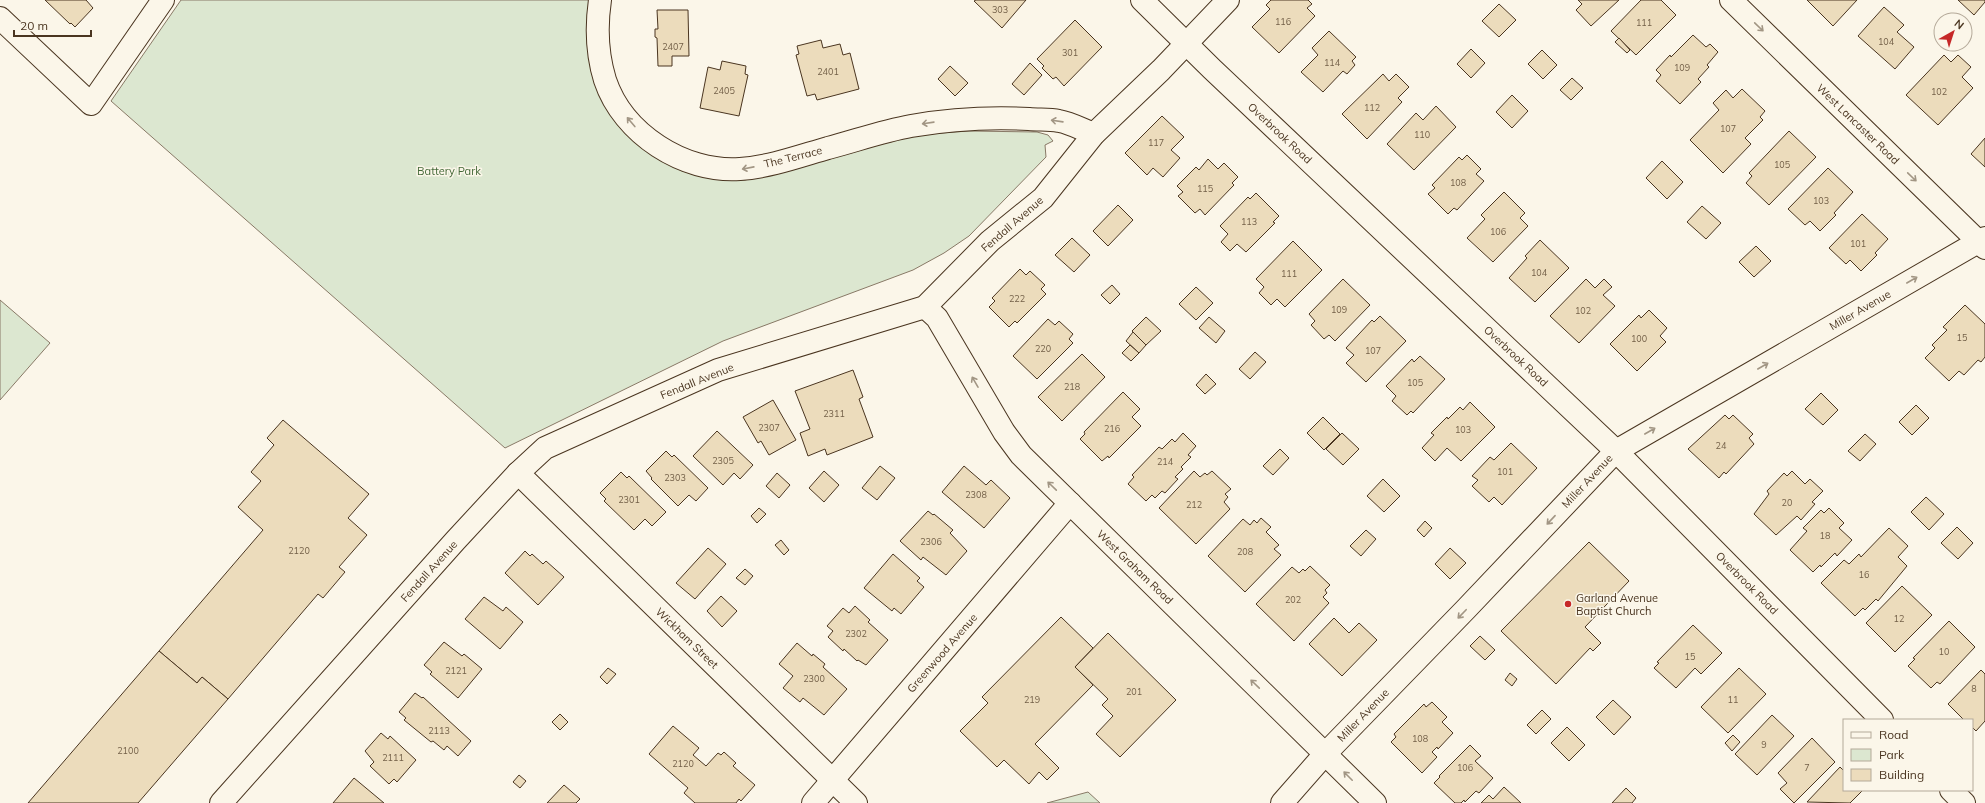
<svg xmlns="http://www.w3.org/2000/svg" width="1985" height="803" font-family="Mulish,sans-serif">
<style>
.green{fill:#dce7d0;stroke:#887966}
.building{fill:#ecdcbc;stroke:#4a3520}
.lines{fill:none;stroke-linecap:round;stroke-linejoin:round}
.street-casing{stroke:#4a3520;stroke-width:24}
.secondary-casing{stroke:#4a3520;stroke-width:24}
.street{stroke:#fbf6e9;stroke-width:22}
.secondary{stroke:#fbf6e9;stroke-width:22}
.oneway{stroke:#a29684}
.poi-dot{fill:#c62828;stroke:#fbf6e9;stroke-width:1.5}
.labels{text-anchor:middle;stroke-width:3;stroke-linejoin:round;paint-order:stroke}
.number-label{font-size:9px;fill:#725f47}
.street-label{font-size:11px;fill:#4a3520;stroke:#fbf6e9}
.park-label{font-size:11px;fill:#436837;stroke:#fbf6e9}
.poi-label{font-size:11px;fill:#4a3520;stroke:#fbf6e9;text-anchor:start}
</style>
<rect width="100%" height="100%" fill="#fbf6e9"/>
<!-- green -->
<g class="green">
<polygon points="181,0 592,0 588,34 649,152 682,171 719,179 745,180 912,135 969,131 1037,132 1048,135 1053,141 1045,145 1046,157 969,236 944,253 913,270 723,341 505,448 111,101"/>
<polygon points="0,300 50,343 0,400"/>
<polygon points="1088,792 1100,803 1047,803"/>
</g>
<!-- building -->
<g class="building">
<polygon points="45,0 86,0 93,8 75,27 71,23 70,24"/>
<polygon points="976,0 1026,0 1002,28 974,1"/>
<polygon points="1271,0 1308,0 1312,4 1307,8 1315,16 1279,53 1252,27 1270,9 1266,5"/>
<polygon points="1578,0 1619,0 1591,26 1576,10 1582,4"/>
<polygon points="1641,0 1661,0 1676,15 1636,55 1611,31"/>
<polygon points="1807,0 1857,0 1833,26"/>
<polygon points="1958,0 1985,0 1985,2 1974,15"/>
<polygon points="1499,4 1516,20 1499,37 1482,21"/>
<polygon points="1884,7 1904,25 1897,32 1914,47 1895,69 1858,36"/>
<polygon points="657,10 688,10 689,56 672,56 672,66 658,66 657,38 655,37 655,29 658,29"/>
<polygon points="1075,20 1102,47 1064,86 1056,77 1053,79 1042,68 1044,66 1037,59"/>
<polygon points="1329,31 1356,57 1352,61 1355,65 1347,74 1343,71 1323,92 1301,72 1318,55 1312,48"/>
<polygon points="1693,35 1706,47 1710,44 1718,52 1707,65 1709,67 1698,79 1701,82 1680,104 1656,81 1661,75 1656,70 1670,55 1671,57"/>
<polygon points="1619,38 1630,50 1627,53 1615,42"/>
<polygon points="821,40 823,48 840,44 843,55 850,53 859,89 817,100 815,94 807,96 796,55 799,54 797,46"/>
<polygon points="1471,49 1485,63 1471,78 1457,64"/>
<polygon points="1542,50 1557,65 1543,79 1528,64"/>
<polygon points="1944,55 1951,62 1958,55 1971,67 1962,77 1973,88 1938,125 1906,95"/>
<polygon points="722,61 746,66 745,74 748,75 739,116 700,108 708,67 720,70"/>
<polygon points="1030,63 1042,75 1024,95 1012,84"/>
<polygon points="950,66 968,83 955,96 938,79"/>
<polygon points="1383,74 1389,81 1396,74 1409,87 1398,98 1402,102 1367,139 1342,114"/>
<polygon points="1572,78 1583,88 1571,100 1560,90"/>
<polygon points="1742,89 1765,111 1760,117 1763,120 1745,138 1751,144 1723,173 1690,140 1719,110 1713,103 1726,90 1733,98"/>
<polygon points="1512,95 1528,111 1512,128 1496,112"/>
<polygon points="1436,106 1456,127 1414,170 1387,144 1416,113 1423,120"/>
<polygon points="1162,116 1184,137 1171,150 1180,158 1163,177 1153,168 1147,175 1125,153"/>
<polygon points="1789,131 1816,157 1769,205 1746,183 1752,176 1749,173"/>
<polygon points="1985,138 1985,167 1971,154"/>
<polygon points="1467,155 1481,169 1476,174 1484,181 1457,210 1454,208 1448,214 1428,194 1435,188 1432,185 1459,157 1462,160"/>
<polygon points="1208,159 1218,169 1224,163 1238,177 1232,183 1234,185 1205,215 1200,209 1195,213 1178,196 1183,192 1177,186 1196,167 1199,170"/>
<polygon points="1662,161 1683,182 1667,199 1646,178"/>
<polygon points="1828,168 1853,192 1834,213 1836,215 1820,231 1810,221 1805,225 1788,209"/>
<polygon points="1504,192 1525,213 1520,218 1528,226 1493,262 1467,238 1485,219 1481,215"/>
<polygon points="1256,193 1279,216 1273,222 1275,223 1246,252 1237,244 1230,251 1221,242 1228,234 1220,226 1248,197 1250,199"/>
<polygon points="1118,205 1133,220 1108,246 1093,231"/>
<polygon points="1702,206 1721,223 1706,239 1687,222"/>
<polygon points="1862,214 1888,239 1875,253 1877,255 1861,271 1850,260 1846,264 1829,248"/>
<polygon points="1072,238 1090,255 1074,272 1055,255"/>
<polygon points="1540,240 1569,268 1535,302 1509,278 1527,258 1525,256"/>
<polygon points="1293,241 1322,270 1285,307 1277,299 1271,305 1259,293 1264,287 1256,279"/>
<polygon points="1756,246 1771,261 1754,277 1739,262"/>
<polygon points="1020,269 1026,275 1030,271 1045,285 1041,289 1046,294 1017,323 1015,321 1009,327 989,307 995,301 992,298"/>
<polygon points="1343,279 1370,305 1335,341 1329,335 1324,339 1311,325 1315,321 1309,314"/>
<polygon points="1586,279 1595,288 1604,279 1612,287 1603,295 1615,306 1579,343 1550,316"/>
<polygon points="1112,285 1120,294 1110,304 1101,295"/>
<polygon points="1196,287 1213,303 1196,320 1179,304"/>
<polygon points="1965,305 1985,324 1985,357 1981,362 1978,360 1964,375 1959,371 1949,381 1925,358 1935,348 1932,345 1947,330 1943,327"/>
<polygon points="1649,310 1667,328 1660,336 1666,342 1637,371 1610,344 1639,315 1641,318"/>
<polygon points="1380,316 1406,341 1366,382 1346,363 1354,355 1346,348 1372,320 1374,322"/>
<polygon points="1146,317 1161,331 1146,345 1132,331"/>
<polygon points="1209,317 1225,331 1216,343 1199,328"/>
<polygon points="1048,319 1055,325 1059,321 1073,334 1069,339 1073,343 1037,379 1013,356"/>
<polygon points="1133,332 1146,345 1139,353 1126,341"/>
<polygon points="1130,345 1139,353 1131,361 1122,353"/>
<polygon points="1255,352 1266,362 1250,379 1239,369"/>
<polygon points="1082,354 1105,377 1062,421 1038,397"/>
<polygon points="1420,356 1445,379 1413,413 1411,411 1407,415 1392,401 1396,396 1386,386 1412,359 1414,362"/>
<polygon points="853,370 863,397 859,399 873,437 827,455 825,449 808,456 800,433 810,429 795,391"/>
<polygon points="1206,374 1216,384 1205,394 1196,385"/>
<polygon points="1123,392 1140,409 1132,417 1141,426 1109,458 1108,456 1102,461 1080,439 1085,434 1084,432"/>
<polygon points="1821,393 1838,410 1823,425 1805,409"/>
<polygon points="773,400 796,440 769,455 761,441 758,443 743,417"/>
<polygon points="1470,402 1495,427 1461,461 1447,448 1435,461 1422,448 1434,435 1431,433 1447,417 1448,419 1460,407 1463,410"/>
<polygon points="1916,405 1929,418 1912,435 1899,422"/>
<polygon points="1725,415 1729,419 1733,415 1753,434 1749,438 1754,444 1726,474 1724,472 1719,478 1688,449"/>
<polygon points="1323,417 1340,434 1324,450 1307,433"/>
<polygon points="283,420 369,494 348,518 367,535 339,567 345,572 323,598 318,594 228,699 202,677 197,683 159,651 263,530 238,507 261,481 251,472 274,445 267,438"/>
<polygon points="717,431 753,465 740,479 734,473 723,485 693,456"/>
<polygon points="1183,433 1196,446 1188,455 1191,457 1181,467 1183,469 1175,477 1178,479 1165,493 1162,491 1155,498 1152,495 1146,501 1128,484 1134,477 1132,475 1159,447 1162,449 1172,439 1175,442"/>
<polygon points="1342,433 1359,449 1343,465 1326,449"/>
<polygon points="1865,434 1876,444 1860,461 1848,451"/>
<polygon points="1511,443 1537,468 1502,505 1494,497 1489,502 1472,486 1478,480 1472,476 1490,457 1494,460"/>
<polygon points="1280,449 1289,458 1273,475 1263,466"/>
<polygon points="666,451 672,457 674,455 708,488 696,501 689,495 678,506 651,479 652,478 646,471"/>
<polygon points="880,466 895,478 877,500 862,488"/>
<polygon points="964,466 986,485 991,480 1010,498 984,528 942,492"/>
<polygon points="824,471 839,485 824,502 809,488"/>
<polygon points="1194,471 1200,477 1205,473 1207,475 1212,471 1231,489 1225,494 1228,497 1224,502 1230,509 1196,544 1159,508"/>
<polygon points="1792,471 1805,484 1810,479 1823,491 1812,502 1815,504 1801,520 1797,516 1776,535 1754,514 1769,494 1767,491 1784,473 1787,476"/>
<polygon points="621,472 627,478 629,476 666,512 652,526 645,519 634,530 604,501 606,499 600,493"/>
<polygon points="777,473 790,485 779,498 766,486"/>
<polygon points="1383,479 1400,496 1384,512 1367,496"/>
<polygon points="1926,497 1944,514 1929,530 1911,512"/>
<polygon points="759,508 766,514 757,523 751,516"/>
<polygon points="1829,508 1844,523 1839,528 1852,540 1837,556 1835,553 1821,567 1820,565 1813,572 1790,550 1807,531 1803,528 1821,510 1824,513"/>
<polygon points="928,511 933,515 934,514 953,530 950,533 967,551 946,575 923,557 921,560 900,541"/>
<polygon points="1261,518 1271,527 1266,532 1279,545 1274,549 1281,555 1245,592 1208,556 1243,519 1250,525 1254,520 1257,523"/>
<polygon points="1425,521 1432,528 1424,537 1417,530"/>
<polygon points="1957,527 1973,543 1958,559 1941,543"/>
<polygon points="1889,528 1908,546 1898,557 1907,566 1878,601 1876,599 1865,610 1863,608 1855,616 1821,583 1844,560 1849,564 1859,554 1861,557"/>
<polygon points="1366,530 1376,539 1361,556 1350,546"/>
<polygon points="781,540 789,550 784,555 775,545"/>
<polygon points="1589,542 1629,581 1585,627 1601,643 1593,651 1590,648 1556,684 1501,631"/>
<polygon points="708,548 726,564 695,599 676,583"/>
<polygon points="1450,548 1466,563 1450,579 1435,564"/>
<polygon points="525,551 530,556 532,554 543,564 546,561 564,577 538,605 505,573"/>
<polygon points="893,554 920,578 917,581 924,587 901,614 894,608 892,611 864,588"/>
<polygon points="1310,566 1330,585 1325,590 1327,593 1323,597 1329,603 1294,641 1256,604 1292,567 1299,573 1303,569 1305,571"/>
<polygon points="745,569 753,576 745,585 736,578"/>
<polygon points="1902,586 1932,615 1895,652 1866,623"/>
<polygon points="721,596 737,611 722,627 707,611"/>
<polygon points="484,597 503,611 506,607 523,622 500,649 465,619"/>
<polygon points="855,606 870,620 868,622 888,640 866,665 858,660 857,661 844,649 843,651 828,637 833,631 827,626 843,608 849,613"/>
<polygon points="1061,617 1093,648 1075,667 1093,685 1035,744 1059,768 1047,780 1039,772 1029,784 1004,760 997,767 960,731 988,703 982,697"/>
<polygon points="1334,618 1349,633 1359,623 1377,640 1342,676 1309,644"/>
<polygon points="1949,621 1975,647 1940,684 1937,682 1931,688 1908,666 1915,659 1913,658"/>
<polygon points="1693,625 1722,653 1701,674 1695,668 1676,688 1654,668 1659,663 1657,662"/>
<polygon points="1108,633 1176,700 1120,757 1096,734 1113,716 1102,705 1108,699 1075,667"/>
<polygon points="1480,636 1495,650 1485,660 1470,646"/>
<polygon points="444,642 462,656 464,654 482,669 458,698 430,674 432,672 424,665"/>
<polygon points="797,643 812,656 813,654 825,664 823,667 847,689 824,715 803,698 800,702 783,688 793,676 779,664"/>
<polygon points="159,651 197,683 202,677 228,699 138,803 28,803"/>
<polygon points="608,668 616,674 607,684 600,677"/>
<polygon points="1739,668 1766,694 1728,733 1701,707"/>
<polygon points="1981,670 1985,674 1985,721 1976,731 1972,727 1972,720 1964,720 1948,704"/>
<polygon points="1510,673 1517,679 1512,686 1505,680"/>
<polygon points="415,693 422,698 423,697 471,741 458,756 447,746 444,750 433,741 431,742 404,720 406,718 399,712"/>
<polygon points="1613,700 1631,717 1614,735 1596,717"/>
<polygon points="1432,702 1447,717 1442,722 1453,733 1438,749 1437,747 1432,752 1437,757 1422,773 1391,742 1396,737 1394,734 1424,704 1426,707"/>
<polygon points="1542,710 1551,719 1536,734 1527,725"/>
<polygon points="560,714 568,722 560,730 552,722"/>
<polygon points="1772,715 1794,736 1757,775 1735,754"/>
<polygon points="673,726 699,748 693,755 706,766 718,753 721,755 724,752 736,763 733,766 755,785 741,801 739,799 736,803 695,803 684,793 688,788 649,754"/>
<polygon points="1567,727 1585,745 1569,761 1551,743"/>
<polygon points="381,733 388,739 390,736 416,760 397,782 394,779 389,784 370,766 374,762 365,751"/>
<polygon points="1733,735 1740,742 1732,751 1725,743"/>
<polygon points="1812,738 1835,762 1794,803 1780,789 1787,783 1778,773"/>
<polygon points="1470,745 1481,756 1475,761 1493,778 1479,793 1476,791 1465,802 1464,800 1461,803 1455,803 1434,783 1440,777 1439,776"/>
<polygon points="1840,767 1844,771 1844,790 1863,790 1850,803 1807,802"/>
<polygon points="519,775 526,781 520,788 513,782"/>
<polygon points="354,778 384,803 333,803"/>
<polygon points="564,785 580,799 576,803 547,803"/>
<polygon points="1504,787 1521,803 1481,803 1489,795 1493,799"/>
<polygon points="1626,788 1636,798 1632,803 1612,803"/>
</g>
<g class="lines">
<defs>
<g id="street">
<path d="M600 0C596 27 597 54 605 80 623 134 684 173 740 169 770 167 800 156 828 148 855 141 883 131 911 126 951 119 989 117 1029 119 1039 120 1049 119 1059 121 1071 123 1083 130 1094 134"/>
<polyline points="1731,0 1985,248"/>
<polyline points="0,18 91,104 163,0"/>
<polyline points="925,307 937,318 1004,432 1021,455 1375,803"/>
<polyline points="518,473 856,803"/>
<polyline points="221,803 455,541 518,473 545,448 718,370 925,307 990,241 1043,198 1094,134 1161,70 1228,0"/>
<polyline points="813,803 1070,503"/>
<polyline points="1282,803 1325,754 1466,609 1616,451 1985,238"/>
</g>
<g id="secondary">
<polyline points="1142,0 1212,69 1616,451 1882,720"/>
<polyline points="1951,790 1964,803"/>
</g>
</defs>
<!-- street casing -->
<use href="#street" class="street-casing"/>
<!-- secondary casing -->
<use href="#secondary" class="secondary-casing"/>
<!-- street -->
<use href="#street" class="street"/>
<!-- secondary -->
<use href="#secondary" class="secondary"/>
</g>
<!-- one-way arrows -->
<defs><path id="oneway-shaft" d="M-6 0H5M1.5-3L5.5 0L1.5 3" fill="none" stroke-width="1.6" stroke-linecap="round" stroke-linejoin="round"/></defs>
<g class="oneway">
<use href="#oneway-shaft" transform="translate(1759 27) rotate(44)"/>
<use href="#oneway-shaft" transform="translate(1057 121) rotate(-172)"/>
<use href="#oneway-shaft" transform="translate(631 122) rotate(-130)"/>
<use href="#oneway-shaft" transform="translate(928 123) rotate(172)"/>
<use href="#oneway-shaft" transform="translate(748 168) rotate(169)"/>
<use href="#oneway-shaft" transform="translate(1912 177) rotate(44)"/>
<use href="#oneway-shaft" transform="translate(1912 280) rotate(-30)"/>
<use href="#oneway-shaft" transform="translate(1763 366) rotate(-30)"/>
<use href="#oneway-shaft" transform="translate(975 382) rotate(-120)"/>
<use href="#oneway-shaft" transform="translate(1650 431) rotate(-30)"/>
<use href="#oneway-shaft" transform="translate(1052 486) rotate(-136)"/>
<use href="#oneway-shaft" transform="translate(1551 520) rotate(133)"/>
<use href="#oneway-shaft" transform="translate(1462 614) rotate(134)"/>
<use href="#oneway-shaft" transform="translate(1255 684) rotate(-136)"/>
<use href="#oneway-shaft" transform="translate(1348 776) rotate(-135)"/>
</g>
<!-- markers -->
<circle class="poi-dot" cx="1568" cy="604" r="4"/>
<g class="labels">
<!-- number labels -->
<g class="number-label">
<text x="1000" y="13">303</text>
<text x="1283" y="25">116</text>
<text x="1644" y="26">111</text>
<text x="1886" y="45">104</text>
<text x="673" y="50">2407</text>
<text x="1070" y="56">301</text>
<text x="1332" y="66">114</text>
<text x="1682" y="71">109</text>
<text x="828" y="75">2401</text>
<text x="724" y="94">2405</text>
<text x="1939" y="95">102</text>
<text x="1372" y="111">112</text>
<text x="1728" y="132">107</text>
<text x="1422" y="138">110</text>
<text x="1156" y="146">117</text>
<text x="1782" y="168">105</text>
<text x="1458" y="186">108</text>
<text x="1205" y="192">115</text>
<text x="1821" y="204">103</text>
<text x="1249" y="225">113</text>
<text x="1498" y="235">106</text>
<text x="1858" y="247">101</text>
<text x="1539" y="276">104</text>
<text x="1289" y="277">111</text>
<text x="1017" y="302">222</text>
<text x="1339" y="313">109</text>
<text x="1583" y="314">102</text>
<text x="1962" y="341">15</text>
<text x="1639" y="342">100</text>
<text x="1043" y="352">220</text>
<text x="1373" y="354">107</text>
<text x="1415" y="386">105</text>
<text x="1072" y="390">218</text>
<text x="834" y="417">2311</text>
<text x="769" y="431">2307</text>
<text x="1112" y="432">216</text>
<text x="1463" y="433">103</text>
<text x="1721" y="449">24</text>
<text x="723" y="464">2305</text>
<text x="1165" y="465">214</text>
<text x="1505" y="475">101</text>
<text x="675" y="481">2303</text>
<text x="976" y="498">2308</text>
<text x="629" y="503">2301</text>
<text x="1787" y="506">20</text>
<text x="1194" y="508">212</text>
<text x="1825" y="539">18</text>
<text x="931" y="545">2306</text>
<text x="299" y="554">2120</text>
<text x="1245" y="555">208</text>
<text x="1864" y="578">16</text>
<text x="1293" y="603">202</text>
<text x="1899" y="622">12</text>
<text x="856" y="637">2302</text>
<text x="1944" y="655">10</text>
<text x="1690" y="660">15</text>
<text x="456" y="674">2121</text>
<text x="814" y="682">2300</text>
<text x="1974" y="692">8</text>
<text x="1134" y="695">201</text>
<text x="1032" y="703">219</text>
<text x="1733" y="703">11</text>
<text x="439" y="734">2113</text>
<text x="1420" y="742">108</text>
<text x="1764" y="748">9</text>
<text x="128" y="754">2100</text>
<text x="393" y="761">2111</text>
<text x="683" y="767">2120</text>
<text x="1465" y="771">106</text>
<text x="1807" y="771">7</text>
</g>
<!-- street labels -->
<g class="street-label">
<text transform="translate(1858 124) rotate(44)" y="4">West Lancaster Road</text>
<text transform="translate(1280 133) rotate(43)" y="4">Overbrook Road</text>
<text transform="translate(793 157) rotate(-14)" y="4">The Terrace</text>
<text transform="translate(1012 224) rotate(-41)" y="4">Fendall Avenue</text>
<text transform="translate(1860 310) rotate(-30)" y="4">Miller Avenue</text>
<text transform="translate(1516 356) rotate(43)" y="4">Overbrook Road</text>
<text transform="translate(697 381) rotate(-22)" y="4">Fendall Avenue</text>
<text transform="translate(1587 481) rotate(-47)" y="4">Miller Avenue</text>
<text transform="translate(1135 567) rotate(44)" y="4">West Graham Road</text>
<text transform="translate(429 571) rotate(-48)" y="4">Fendall Avenue</text>
<text transform="translate(1747 583) rotate(45)" y="4">Overbrook Road</text>
<text transform="translate(687 638) rotate(44)" y="4">Wickham Street</text>
<text transform="translate(942 653) rotate(-49)" y="4">Greenwood Avenue</text>
<text transform="translate(1363 715) rotate(-46)" y="4">Miller Avenue</text>
</g>
<!-- park labels -->
<g class="park-label">
<text x="449" y="175">Battery Park</text>
</g>
<!-- poi labels -->
<g class="poi-label">
<text x="1576" y="602">Garland Avenue<tspan x="1576" dy="13">Baptist Church</tspan></text>
</g>
</g>
<!-- legend -->
<rect x="1843" y="719" width="130" height="72" fill="#fbf6e9" stroke="#b4a999"/>
<rect x="1851" y="732" width="20" height="6" fill="#fbf6e9" stroke="#b4a999"/>
<text x="1879" y="739" font-size="12" fill="#4a3520">Road</text>
<rect x="1851" y="749" width="20" height="12" fill="#dce7d0" stroke="#b4a999"/>
<text x="1879" y="759" font-size="12" fill="#4a3520">Park</text>
<rect x="1851" y="769" width="20" height="12" fill="#ecdcbc" stroke="#b4a999"/>
<text x="1879" y="779" font-size="12" fill="#4a3520">Building</text>
<!-- north arrow -->
<g transform="translate(1953 32) rotate(39)"><circle r="19" fill="#fbf6e9" stroke="#b4a999"/>
<path d="M0-3L7 15L0 10L-7 15Z" fill="#c62828"/>
<text y="-6" font-size="11" font-weight="bold" text-anchor="middle" fill="#4a3520">N</text>
</g>
<!-- scale -->
<path d="M14 30v6h77v-6" fill="none" stroke="#4a3520" stroke-width="2"/>
<text x="20" y="30" font-size="12" fill="#4a3520" stroke="#fbf6e9" stroke-width="3" paint-order="stroke">20 m</text>
</svg>
